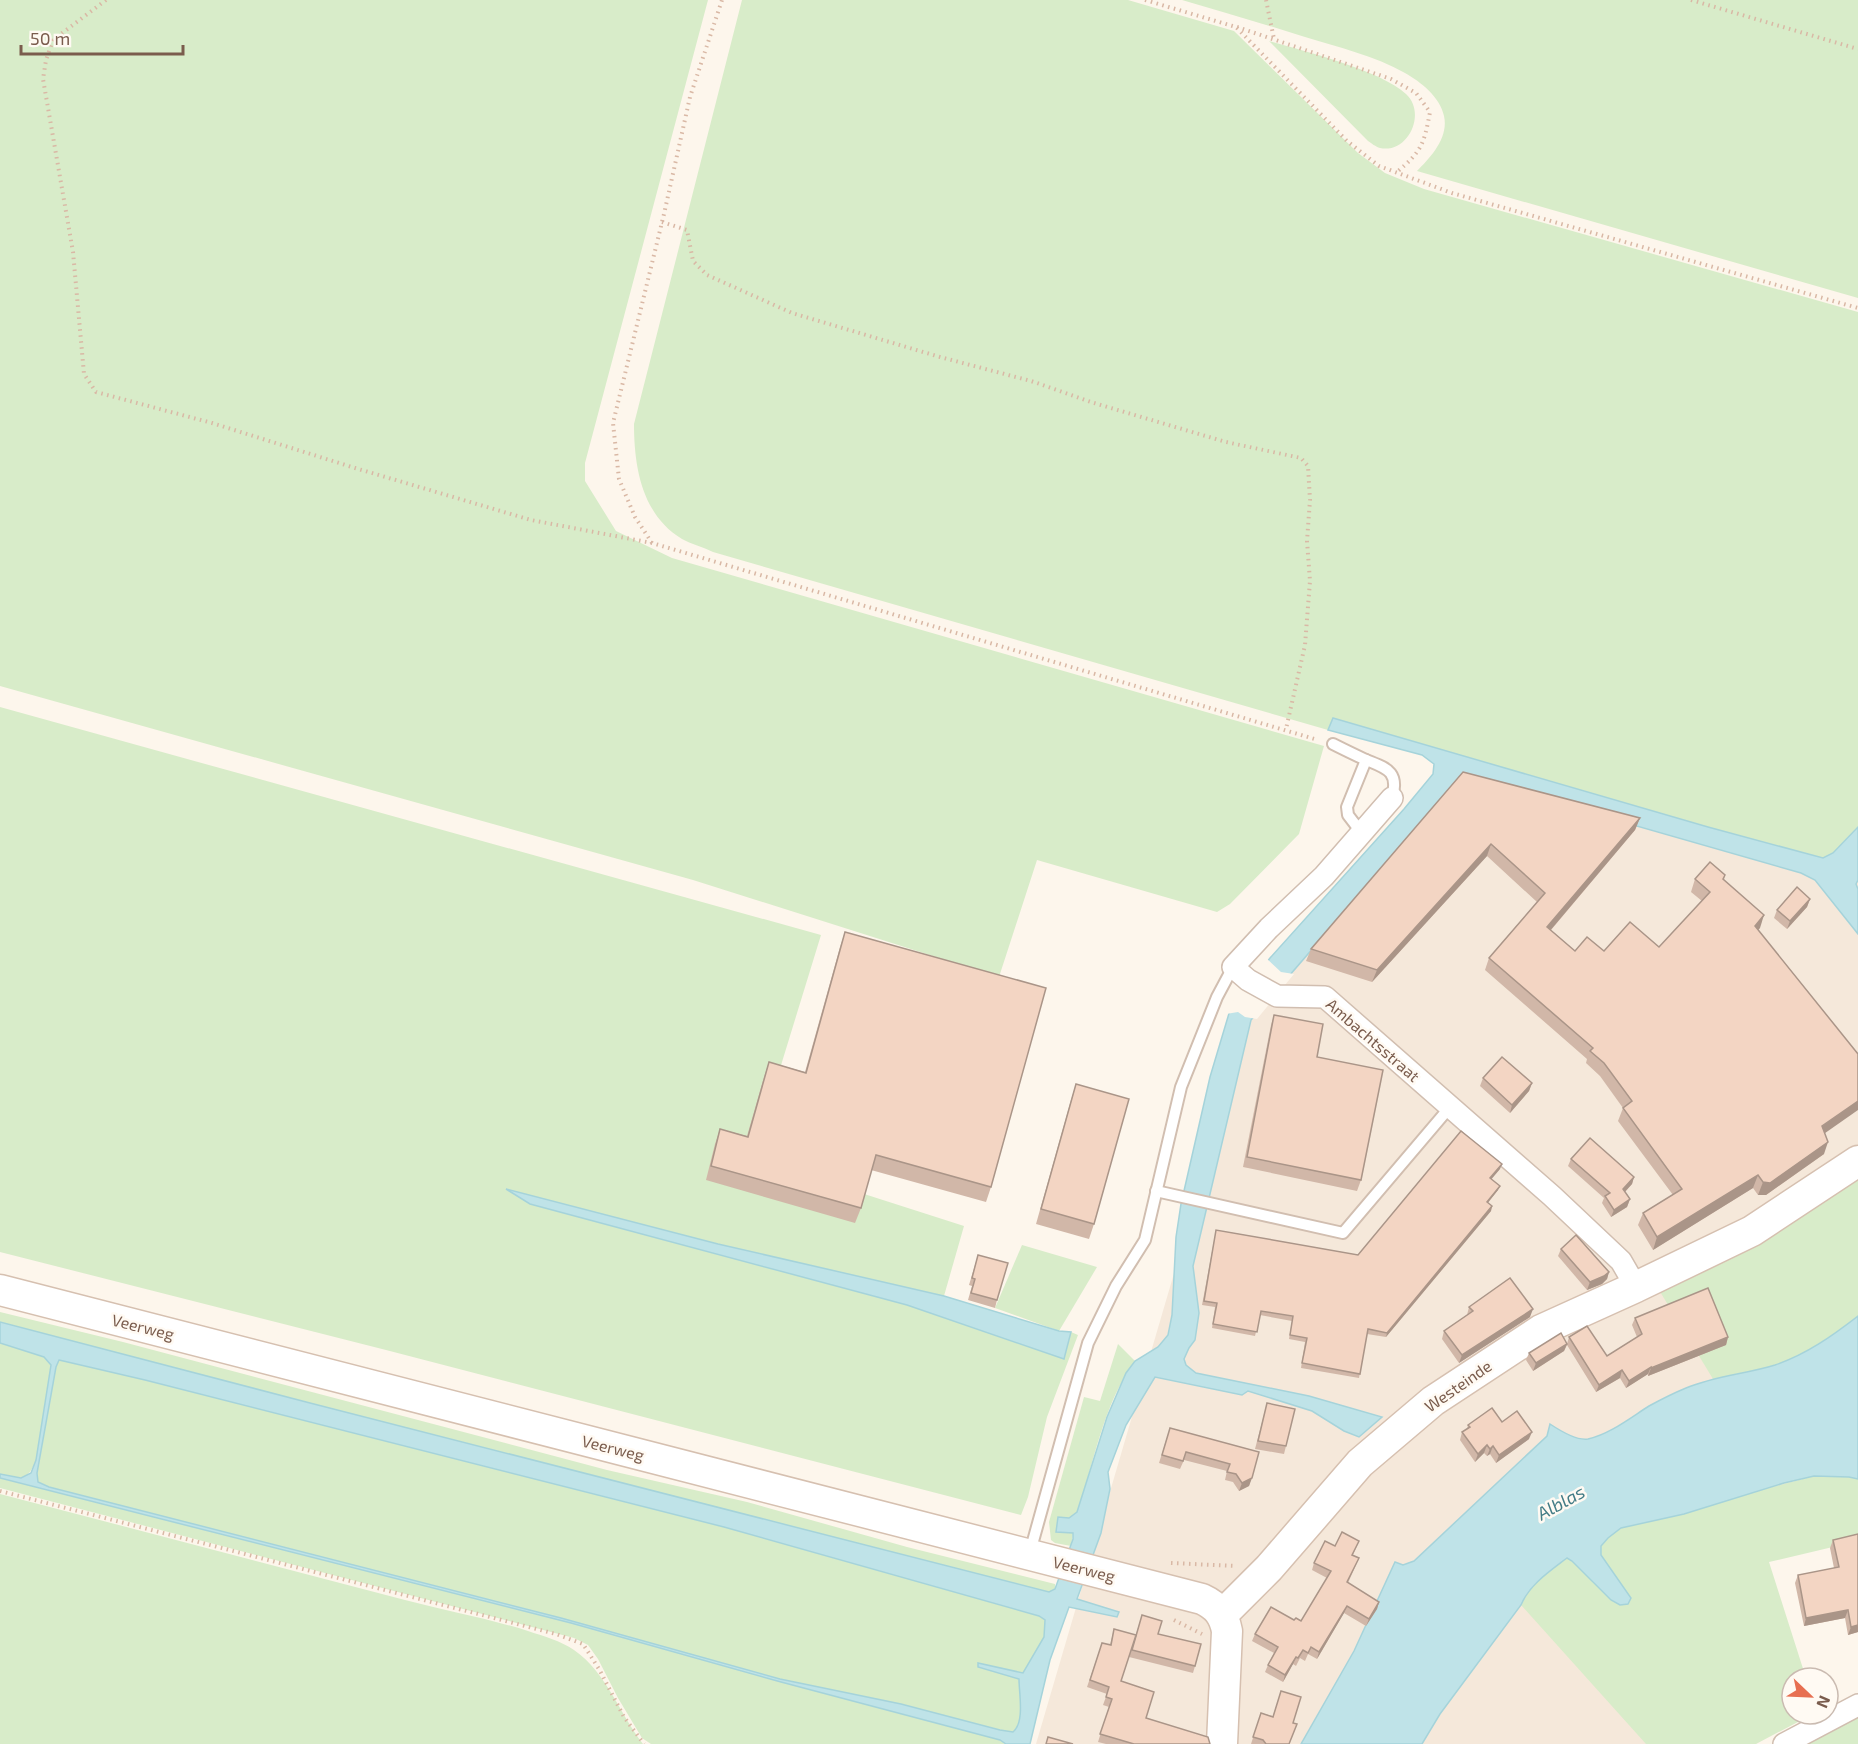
<svg xmlns="http://www.w3.org/2000/svg" width="1858" height="1744" font-family="'Exo 2',sans-serif">
<style>
.residential{fill:#f5e8da}
.green{fill:#d8ecc9}
.water{fill:#bfe3e8;stroke:#a5d3da;stroke-width:1.5;fill-rule:evenodd}
.pier{fill:#fdf6ec}
.lines{fill:none;stroke-linecap:round;stroke-linejoin:round}
.lane-casing{stroke:#d1beb0;stroke-width:14}
.street-casing{stroke:#d1beb0;stroke-width:24}
.secondary-casing{stroke:#d6c0b0;stroke-width:33}
.path{stroke:#d9b8a5;stroke-width:4;stroke-dasharray:1.5 4.5;stroke-linecap:butt}
.lane{stroke:#fff;stroke-width:10}
.street{stroke:#fff;stroke-width:21}
.secondary{stroke:#fff;stroke-width:30}
.wall{fill:#d1b7a8}
.shaded-wall{fill:#aa9588}
.building{fill:#f3d5c3;stroke:#aa9588;stroke-width:1.5}
.labels{text-anchor:middle;stroke-width:5;stroke-linejoin:round;paint-order:stroke}
.street-label{font-size:16px;fill:#7a5c4d;stroke:#fffaf3}
.water-label{font-size:18px;font-style:italic;fill:#437c86;stroke:#fffaf3}
</style>
<rect width="100%" height="100%" fill="#fdf6ec"/>
<!-- residential -->
<polygon class="residential" points="1453,760 1838,873 1858,843 1858,1342 1668,1744 1036,1744 1248,1021"/>
<!-- green -->
<g class="green">
<polygon points="0,0 708,0 585,463 585,481 616,531 672,558 1324,746 1299,834 1230,904 1217,912 1037,860 999,977 693,880 0,686"/>
<path d="M742 0H1128L1234 31 1358 153 1385 173 1424 189 1858 312V827L1833 853 1823 858 1708 827 1333 718 1328 730 713 552C703 547 691 544 682 539 642 515 634 467 634 424Z"/>
<path d="M1182 0H1858V298L1417 171C1430 158 1449 138 1444 116 1440 97 1421 82 1405 73 1375 56 1338 47 1305 37 1264 24 1223 12 1182 0Z"/>
<path d="M1269 41C1304 51 1380 70 1406 94 1427 113 1408 154 1380 148 1376 147 1371 143 1368 141Z"/>
<polygon points="0,707 821,935 782,1062 755,1159 964,1226 944,1296 718,1244 509,1190 530,1204 907,1305 1063,1358 1071,1332 1078,1335 1047,1417 1028,1497 1021,1515 386,1350 0,1252"/>
<path d="M1858 1171V1316C1839 1331 1821 1345 1800 1356 1773 1368 1742 1372 1713 1379L1659 1290Z"/>
<polygon points="1022,1245 1097,1267 1059,1331 995,1308"/>
<polygon points="0,1312 123,1342 607,1470 747,1502 907,1547 1055,1584 1055,1589 1049,1593 99,1349 0,1322"/>
<path d="M0 1343 44 1357 51 1365 36 1460C28 1481 20 1480 0 1474Z"/>
<path d="M1118 1344 1135 1361C1103 1404 1094 1463 1077 1513L1069 1518H1058L1073 1533 1071 1546 1055 1543 1051 1540 1049 1522 1084 1397 1100 1401Z"/>
<path d="M59 1360 145 1380 724 1527 1039 1616 1045 1620 1044 1637 1023 1674 979 1663 978 1667 1019 1679C1019 1694 1025 1722 1013 1733L1000 1730 901 1704 780 1679 561 1618 49 1487 38 1482 37 1473 56 1367Z"/>
<path d="M1814 1476 1849 1477 1858 1479V1541L1769 1562 1806 1678H1792V1714H1813L1756 1744H1646L1521 1605C1529 1585 1550 1571 1567 1558L1630 1598 1601 1555V1546L1608 1538 1621 1528 1684 1514 1750 1493Z"/>
<polygon points="0,1478 571,1623 781,1682 1001,1740 1006,1744 651,1744 642,1738 618,1698 598,1659 588,1645 574,1638 0,1488"/>
<path d="M0 1494C135 1529 270 1565 405 1600 446 1611 487 1618 528 1631 543 1636 561 1641 574 1650 607 1673 619 1713 643 1744H0Z"/>
<polygon points="1858,1714 1858,1744 1799,1744"/>
</g>
<!-- water -->
<g class="water">
<path d="M1333 718 1708 827 1823 858 1833 853 1858 827V880L1856 884 1858 889V934L1815 880 1801 873 1497 786 1459 779 1251 1020 1193 1266 1199 1313 1195 1340 1189 1348 1184 1359 1186 1365 1196 1373 1309 1396 1382 1417 1359 1437 1344 1431 1312 1411 1248 1391 1242 1395 1155 1377 1126 1425 1108 1472 1110 1489 1101 1533 1077 1599 1119 1612 1117 1617 1069 1607 1050 1660 1030 1744H1006L1000 1740 781 1682 571 1623 0 1478V1474L21 1478 31 1473 36 1460 51 1365 44 1357 0 1343V1322L310 1403 1049 1592 1055 1589 1073 1539V1533L1056 1532 1058 1517 1069 1518 1077 1512 1107 1417 1126 1373 1135 1361 1158 1347 1168 1335 1172 1315 1176 1237 1181 1204 1210 1077 1230 1010 1270 958 1404 809 1433 774 1434 764 1422 755 1328 730ZM59 1360 145 1380 724 1527 1039 1616 1045 1620 1044 1637 1023 1673 978 1663V1667L1019 1679C1019 1694 1025 1722 1013 1732L1000 1730 901 1704 780 1679 561 1618 49 1487 38 1482 37 1473 56 1367Z"/>
<polygon points="506,1189 718,1244 944,1296 1059,1331 1071,1332 1064,1359 907,1305 530,1204"/>
<path d="M1858 1316V1479L1849 1477 1814 1476 1784 1483 1684 1514 1621 1528 1608 1538 1601 1546V1555L1631 1598 1628 1604 1620 1605 1611 1600 1572 1561 1567 1558C1550 1571 1529 1585 1521 1605L1440 1714 1422 1744H1301L1354 1651 1395 1562 1403 1565 1414 1561 1547 1436 1550 1424C1559 1430 1576 1441 1588 1439 1610 1434 1630 1418 1649 1406 1660 1400 1674 1393 1686 1388 1715 1376 1746 1374 1775 1365 1807 1354 1832 1336 1858 1316Z"/>
</g>
<!-- pier -->
<polygon class="pier" points="1266,958 1281,972 1294,974 1257,1019 1245,1017 1238,1012 1226,1014 1228,1008"/>
<g class="lines">
<defs>
<g id="lane">
<path d="M1333 744C1343 749 1353 754 1364 759 1385 768 1400 770 1392 798"/>
<polyline points="1361,832 1348,815 1347,807 1366,760"/>
<polyline points="1156,1191 1343,1233 1450,1107"/>
<polyline points="1030,1552 1088,1343 1116,1286 1145,1240 1181,1087 1217,997 1233,967"/>
</g>
<g id="street">
<polyline points="1392,798 1324,876 1269,928 1233,967 1248,980 1277,996 1325,997 1552,1196 1621,1261 1636,1287"/>
<polyline points="1784,1744 1858,1705"/>
</g>
<g id="secondary">
<path d="M0 1290 1202 1599C1217 1606 1224 1615 1227 1631L1222 1744"/>
<polyline points="1222,1615 1269,1568 1360,1463 1433,1401 1541,1330 1636,1287 1752,1231 1858,1161"/>
</g>
</defs>
<!-- lane casing -->
<use href="#lane" class="lane-casing"/>
<!-- street casing -->
<use href="#street" class="street-casing"/>
<!-- secondary casing -->
<use href="#secondary" class="secondary-casing"/>
<!-- path -->
<g class="path">
<polyline points="106,0 53,40 46,60 43,79 73,252 84,374 96,392 212,423 355,468 531,520 652,543 1318,740"/>
<polyline points="1145,0 1236,27 1347,141 1379,166 1452,193 1858,308"/>
<polyline points="1266,0 1274,39"/>
<polyline points="1691,0 1858,49"/>
<path d="M1237 27 1391 79 1416 93 1430 112C1424 144 1422 151 1397 172"/>
<polyline points="662,222 687,230 693,261 707,275 792,313 940,357 1031,381 1094,403 1226,442 1301,458 1308,466 1310,500 1307,541 1310,581 1305,645 1286,729"/>
<polyline points="652,543 635,517 619,479 613,423 664,214 690,97 722,0"/>
<polyline points="0,1491 556,1634 583,1644 599,1669 624,1717 644,1744"/>
<polyline points="1171,1563 1236,1566"/>
<polyline points="1174,1620 1202,1634"/>
</g>
<!-- lane -->
<use href="#lane" class="lane"/>
<!-- street -->
<use href="#street" class="street"/>
<!-- secondary -->
<use href="#secondary" class="secondary"/>
</g>
<!-- wall -->
<g class="wall">
<polygon points="1463,772 1640,818 1635,830 1551,930 1575,951 1604,951 1659,947 1702,901 1691,892 1695,879 1725,875 1724,880 1760,928 1758,930 1825,1133 1824,1154 1766,1195 1758,1195 1753,1188 1653,1250 1638,1225 1643,1213 1673,1195 1618,1121 1623,1108 1600,1076 1586,1063 1587,1059 1485,970 1489,958 1537,902 1487,856 1372,982 1306,961 1311,949"/>
<polygon points="1810,899 1807,907 1787,929 1774,918 1777,910"/>
<polygon points="845,932 991,1187 986,1202 871,1170 861,1208 855,1223 706,1180 715,1144 720,1129 747,1136 764,1077 769,1062 805,1072 840,947"/>
<polygon points="1274,1015 1317,1057 1361,1180 1357,1191 1243,1167 1271,1025"/>
<polygon points="1483,1078 1532,1083 1529,1091 1510,1113 1480,1086"/>
<polygon points="1076,1084 1094,1224 1089,1239 1036,1224 1071,1100"/>
<polygon points="1571,1159 1634,1177 1632,1184 1625,1192 1630,1199 1627,1207 1611,1217 1602,1203 1604,1198 1568,1166"/>
<polygon points="1500,1169 1491,1179 1498,1190 1488,1203 1492,1206 1491,1211 1386,1337 1367,1334 1359,1378 1301,1368 1305,1342 1289,1339 1292,1321 1260,1315 1255,1336 1212,1328 1215,1307 1202,1305 1216,1230 1358,1255"/>
<polygon points="1561,1249 1609,1272 1607,1279 1602,1284 1587,1290 1558,1256"/>
<polygon points="978,1255 997,1300 995,1308 968,1300 972,1286 969,1285"/>
<polygon points="1469,1307 1530,1317 1459,1363 1442,1339 1444,1331 1467,1315"/>
<polygon points="1635,1318 1728,1337 1726,1345 1648,1376 1648,1374 1626,1388 1620,1378 1596,1392 1567,1345 1564,1351 1533,1371 1526,1360 1529,1353 1567,1344 1569,1337 1607,1356 1637,1337 1632,1325"/>
<polygon points="1267,1403 1286,1446 1284,1454 1255,1449"/>
<polygon points="1502,1422 1529,1439 1496,1463 1490,1454 1487,1456 1484,1453 1475,1462 1460,1440 1462,1432 1467,1429 1468,1425"/>
<polygon points="1170,1428 1259,1452 1249,1486 1239,1491 1233,1482 1225,1480 1227,1471 1184,1460 1180,1469 1159,1463"/>
<polygon points="1858,1534 1858,1632 1848,1635 1845,1618 1804,1626 1795,1583 1798,1575 1834,1568 1830,1548 1833,1540"/>
<polygon points="1359,1541 1353,1555 1359,1558 1348,1583 1379,1602 1377,1609 1366,1626 1344,1613 1317,1659 1308,1654 1305,1661 1300,1658 1296,1666 1293,1664 1283,1682 1265,1672 1268,1665 1274,1653 1252,1641 1255,1634 1294,1620 1301,1621 1327,1578 1312,1570 1314,1563 1335,1546"/>
<polygon points="1142,1615 1158,1634 1195,1666 1193,1673 1129,1657"/>
<polygon points="1114,1629 1121,1681 1146,1718 1210,1744 1106,1744 1098,1742 1109,1707 1103,1705 1107,1694 1087,1687 1102,1643 1110,1645"/>
<polygon points="1281,1691 1293,1723 1289,1744 1251,1744 1261,1713 1273,1716"/>
</g>
<!-- shaded-wall -->
<g class="shaded-wall">
<polygon points="1640,818 1635,830 1543,939 1547,927"/>
<polygon points="1491,844 1487,856 1372,982 1377,970"/>
<polygon points="1810,899 1807,907 1787,929 1790,921"/>
<polygon points="1764,915 1760,928 1750,938 1755,926"/>
<polygon points="1532,1083 1529,1091 1510,1113 1512,1105"/>
<polygon points="1858,1101 1858,1110 1818,1138 1822,1126"/>
<polygon points="1828,1142 1824,1154 1766,1195 1758,1195 1763,1182"/>
<polygon points="1502,1164 1500,1169 1489,1182 1490,1178"/>
<polygon points="1758,1175 1753,1188 1653,1250 1657,1237"/>
<polygon points="1634,1177 1632,1184 1621,1196 1623,1189"/>
<polygon points="1500,1186 1498,1190 1485,1206 1487,1202"/>
<polygon points="1630,1199 1627,1207 1611,1217 1614,1210"/>
<polygon points="1492,1206 1491,1211 1386,1337 1387,1333"/>
<polygon points="1609,1272 1607,1279 1602,1284 1587,1290 1590,1282"/>
<polygon points="1533,1309 1530,1317 1459,1363 1462,1355"/>
<polygon points="1728,1337 1726,1345 1648,1376 1651,1368"/>
<polygon points="1567,1344 1564,1351 1533,1371 1536,1363"/>
<polygon points="1651,1367 1648,1374 1626,1388 1629,1381"/>
<polygon points="1622,1370 1620,1378 1596,1392 1599,1385"/>
<polygon points="1532,1432 1529,1439 1496,1463 1499,1455"/>
<polygon points="1487,1445 1484,1453 1475,1462 1478,1454"/>
<polygon points="1493,1446 1490,1454 1487,1456 1490,1449"/>
<polygon points="1252,1478 1249,1486 1239,1491 1242,1483"/>
<polygon points="1379,1602 1377,1609 1366,1626 1369,1619"/>
<polygon points="1347,1606 1344,1613 1317,1659 1319,1652"/>
<polygon points="1848,1610 1845,1618 1804,1626 1806,1618"/>
<polygon points="1858,1625 1858,1632 1848,1635 1851,1627"/>
<polygon points="1296,1657 1293,1664 1283,1682 1285,1675"/>
</g>
<!-- building -->
<g class="building">
<polygon points="1463,772 1640,818 1547,927 1575,951 1587,937 1604,951 1630,922 1659,947 1710,892 1695,879 1710,862 1725,875 1723,879 1764,915 1755,926 1858,1054 1858,1101 1822,1126 1828,1142 1770,1183 1763,1182 1758,1175 1657,1237 1643,1213 1682,1189 1623,1108 1632,1101 1604,1063 1590,1051 1593,1048 1489,958 1545,893 1491,844 1377,970 1311,949"/>
<polygon points="1797,887 1810,899 1790,921 1777,910"/>
<polygon points="845,932 1046,988 991,1187 876,1155 861,1208 711,1166 720,1129 748,1137 769,1062 806,1073"/>
<polygon points="1274,1015 1323,1024 1317,1057 1383,1070 1361,1180 1247,1157"/>
<polygon points="1502,1057 1532,1083 1512,1105 1483,1078"/>
<polygon points="1076,1084 1129,1099 1094,1224 1041,1209"/>
<polygon points="1461,1131 1502,1164 1490,1178 1500,1186 1487,1202 1492,1206 1387,1333 1368,1329 1360,1374 1302,1363 1307,1338 1290,1335 1293,1316 1261,1311 1257,1332 1213,1324 1217,1303 1204,1301 1216,1230 1358,1255"/>
<polygon points="1590,1138 1634,1177 1623,1189 1630,1199 1614,1210 1605,1196 1610,1193 1571,1159"/>
<polygon points="1576,1235 1609,1272 1604,1276 1590,1282 1561,1249"/>
<polygon points="978,1255 1008,1263 997,1300 971,1293 975,1279 972,1278"/>
<polygon points="1510,1278 1533,1309 1462,1355 1444,1331 1473,1311 1469,1307"/>
<polygon points="1708,1288 1728,1337 1651,1368 1651,1367 1629,1381 1622,1370 1599,1385 1569,1337 1587,1326 1607,1356 1642,1334 1635,1318"/>
<polygon points="1561,1333 1567,1344 1536,1363 1529,1353"/>
<polygon points="1267,1403 1295,1409 1286,1446 1258,1441"/>
<polygon points="1492,1408 1502,1422 1517,1411 1532,1432 1499,1455 1493,1446 1490,1449 1487,1445 1478,1454 1462,1432 1470,1427 1468,1425"/>
<polygon points="1170,1428 1259,1452 1252,1478 1242,1483 1236,1474 1227,1472 1230,1464 1186,1452 1183,1461 1162,1455"/>
<polygon points="1342,1532 1359,1541 1352,1555 1359,1558 1347,1582 1379,1602 1369,1619 1347,1606 1319,1652 1311,1647 1308,1653 1303,1650 1298,1658 1296,1657 1285,1675 1268,1665 1278,1647 1255,1634 1271,1607 1294,1620 1296,1618 1301,1621 1331,1571 1314,1563 1325,1541 1335,1546"/>
<polygon points="1858,1534 1858,1625 1851,1627 1848,1610 1806,1618 1798,1575 1839,1567 1833,1540"/>
<polygon points="1142,1615 1162,1621 1158,1634 1201,1644 1195,1666 1132,1650"/>
<polygon points="1114,1629 1136,1635 1121,1681 1154,1692 1146,1718 1208,1737 1210,1744 1134,1744 1100,1734 1112,1699 1106,1697 1109,1687 1090,1680 1102,1643 1111,1645"/>
<polygon points="1281,1691 1301,1697 1293,1723 1297,1724 1289,1744 1266,1744 1263,1740 1253,1737 1261,1713 1273,1717"/>
<polygon points="1048,1737 1073,1744 1046,1744"/>
</g>
<g class="labels">
<!-- street labels -->
<g class="street-label">
<text transform="translate(1373 1040) rotate(41)" y="6">Ambachtsstraat</text>
<text transform="translate(143 1327) rotate(14)" y="6">Veerweg</text>
<text transform="translate(1458 1386) rotate(-35)" y="6">Westeinde</text>
<text transform="translate(613 1448) rotate(14)" y="6">Veerweg</text>
<text transform="translate(1084 1569) rotate(14)" y="6">Veerweg</text>
</g>
<!-- water labels -->
<g class="water-label">
<text transform="translate(1561 1503) rotate(-29)" y="6">Alblas</text>
</g>
</g>
<!-- north arrow -->
<g transform="translate(1810 1696) rotate(113)"><circle r="28" fill="#fffaf3" stroke="#cabbb1" stroke-width="1.5"/>
<path d="M0-4.5L10 22L0 15L-10 22Z" fill="#e76f51"/>
<text y="-9" font-size="16" font-weight="bold" text-anchor="middle" fill="#7a5c4d">N</text>
</g>
<!-- scale -->
<path d="M21 45v9h162v-9" fill="none" stroke="#7a5c4d" stroke-width="3"/>
<text x="30" y="45" font-size="18" fill="#7a5c4d" stroke="#fffaf3" stroke-width="4.5" paint-order="stroke">50 m</text>
</svg>
